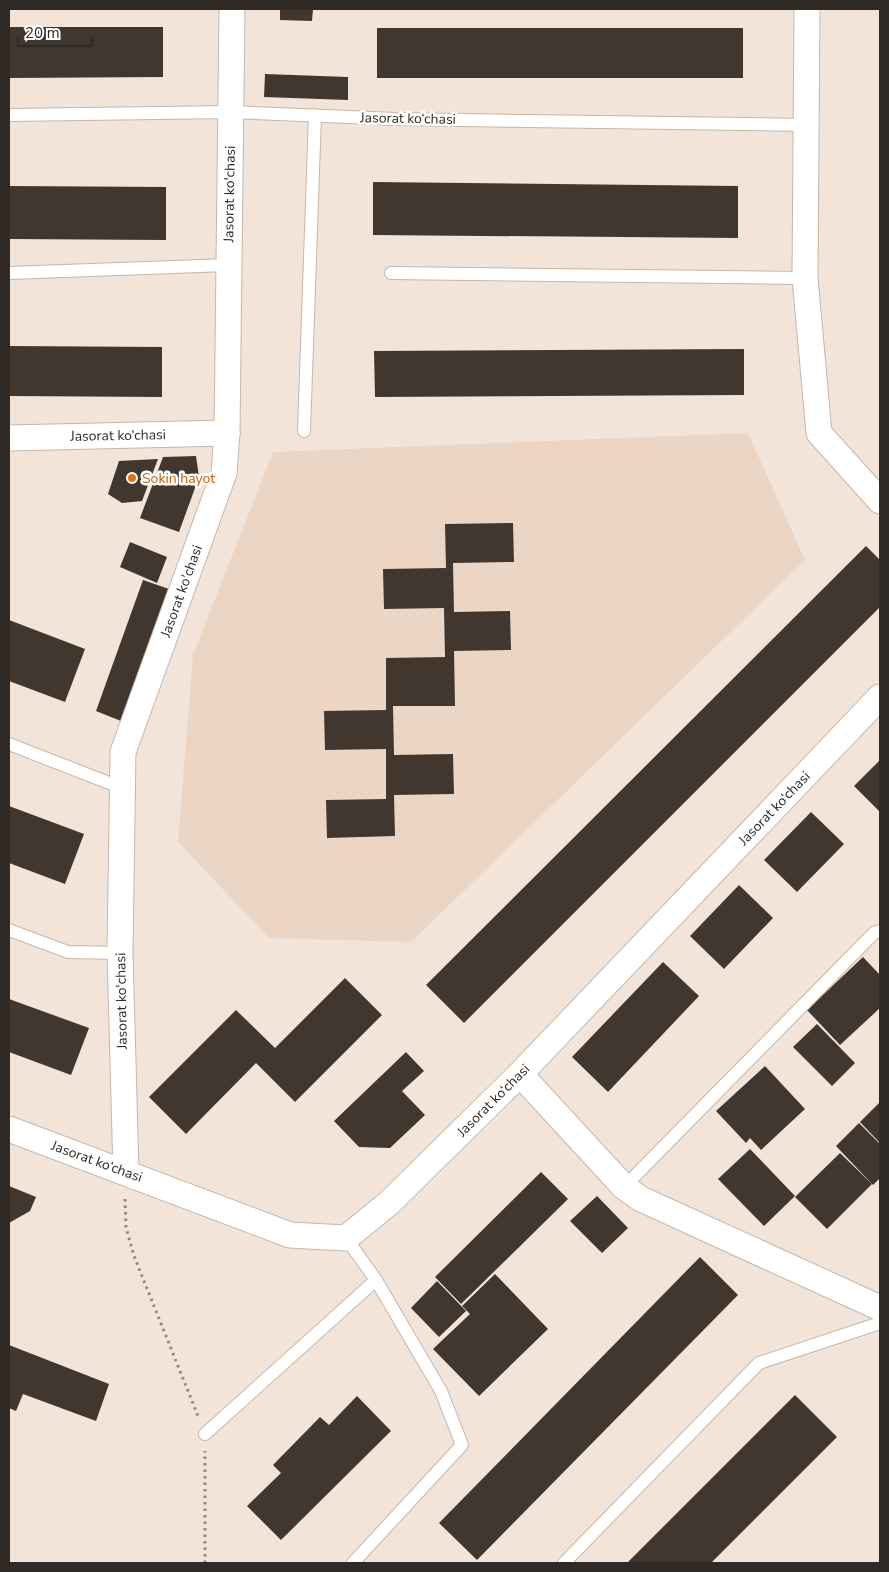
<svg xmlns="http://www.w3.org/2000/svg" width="889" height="1572" font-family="'Nunito Sans',sans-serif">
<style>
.built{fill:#ebd6c6}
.building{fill:#42372e}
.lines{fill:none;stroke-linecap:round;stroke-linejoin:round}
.service-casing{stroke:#c5b7ac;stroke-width:14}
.minor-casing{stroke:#c5b7ac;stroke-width:27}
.path{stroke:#938980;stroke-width:3;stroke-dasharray:2.5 4;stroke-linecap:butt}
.service{stroke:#fff;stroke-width:12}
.minor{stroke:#fff;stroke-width:25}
.food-dot{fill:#e8710a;stroke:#fff;stroke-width:2}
.labels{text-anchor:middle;stroke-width:5;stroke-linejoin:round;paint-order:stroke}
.street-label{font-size:14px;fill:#2f2a25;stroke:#fff}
.food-label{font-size:14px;fill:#c56008;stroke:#fff;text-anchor:start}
</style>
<rect width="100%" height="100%" fill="#f2e4d8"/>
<!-- built -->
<polygon class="built" points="748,433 805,560 411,942 269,938 178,842 193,655 273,452"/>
<!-- building -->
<g class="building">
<polygon points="280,9 313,9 312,21 280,20"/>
<polygon points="9,27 163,27 163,77 9,78"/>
<rect x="377" y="28" width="366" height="50"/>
<polygon points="265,74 348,77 348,100 264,97"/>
<polygon points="373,182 738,186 738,238 373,235"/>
<polygon points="9,186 166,187 166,240 9,239"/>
<polygon points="9,346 162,347 162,397 9,396"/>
<polygon points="744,349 744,395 375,397 374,351"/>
<polygon points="196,456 199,477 179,532 140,518 163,457"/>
<polygon points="158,459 142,501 122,503 108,494 119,461"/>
<polygon points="513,523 514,562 453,563 454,612 510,611 511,650 454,651 455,706 393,706 394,755 453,754 454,794 394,795 395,836 327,838 326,800 386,799 386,749 325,750 324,711 386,710 386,658 445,657 444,608 384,609 383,569 446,568 445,524"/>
<polygon points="130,542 167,557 157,583 120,567"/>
<polygon points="866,546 880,560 880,607 464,1023 426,985"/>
<polygon points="143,580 169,589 121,721 96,711"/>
<polygon points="9,620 85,649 65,702 9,681"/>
<polygon points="880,760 880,812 854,786"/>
<polygon points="9,806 84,834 65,884 9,863"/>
<polygon points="811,812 844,844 797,892 764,860"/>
<polygon points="739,885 773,918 724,969 690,936"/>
<polygon points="863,957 880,975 880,1008 840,1045 807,1010"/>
<polygon points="663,962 699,996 608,1092 572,1057"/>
<polygon points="345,978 382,1015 295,1102 256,1063 186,1134 149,1097 236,1010 275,1048"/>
<polygon points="9,999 89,1028 71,1075 9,1052"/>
<polygon points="817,1024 855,1063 832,1086 793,1047"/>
<polygon points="406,1052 424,1071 402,1091 425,1115 390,1148 359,1147 334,1121"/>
<polygon points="765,1066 805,1109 761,1150 750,1138 746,1143 716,1111"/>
<polygon points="880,1102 880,1143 860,1122"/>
<polygon points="859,1123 880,1144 880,1178 873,1185 836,1146"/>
<polygon points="750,1149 795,1196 764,1226 718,1179"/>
<polygon points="840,1153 872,1184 827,1229 795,1197"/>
<polygon points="541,1172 568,1199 461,1304 435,1277"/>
<polygon points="9,1186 36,1197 30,1211 9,1223"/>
<polygon points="597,1196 628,1228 602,1253 570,1221"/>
<polygon points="700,1257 738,1295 477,1560 439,1523"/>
<polygon points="495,1274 548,1329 479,1396 433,1349 470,1314 462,1306"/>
<polygon points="437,1281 466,1311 439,1337 411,1308"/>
<polygon points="9,1345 109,1384 96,1421 23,1394 16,1411 9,1408"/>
<polygon points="795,1395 837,1437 711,1563 627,1563"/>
<polygon points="357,1396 391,1431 281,1540 247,1506 281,1473 273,1465 320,1417 329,1425"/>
</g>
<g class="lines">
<defs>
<g id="service">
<polyline points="9,115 230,112 396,119 808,125"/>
<polyline points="9,273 228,265"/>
<polyline points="391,273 805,278"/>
<polyline points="304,431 315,115"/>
<polyline points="9,744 122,788"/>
<polyline points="9,930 68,952 120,953"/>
<polyline points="624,1187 874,933 880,931"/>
<polyline points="346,1238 376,1280 441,1391 462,1445 353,1563"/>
<polyline points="205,1434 376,1280"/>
<polyline points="564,1563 759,1363 880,1323"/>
</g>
<g id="minor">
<polyline points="807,9 805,278 819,433 880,501"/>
<polyline points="9,438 227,433"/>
<polyline points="520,1074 624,1187 641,1199 880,1308"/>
<polyline points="9,1129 290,1235 346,1238 389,1203 520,1074 880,697"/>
<polyline points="126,1172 120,953 123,752 224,473 227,433 232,9"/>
</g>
</defs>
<!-- service casing -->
<use href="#service" class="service-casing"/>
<!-- minor casing -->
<use href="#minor" class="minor-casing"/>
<!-- path -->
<g class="path">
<polyline points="125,1199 126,1227 134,1256 198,1416"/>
<polyline points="205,1563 205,1451"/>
</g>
<!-- service -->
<use href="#service" class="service"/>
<!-- minor -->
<use href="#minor" class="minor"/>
</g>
<!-- markers -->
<circle class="food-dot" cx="132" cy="478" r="5"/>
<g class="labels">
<!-- street labels -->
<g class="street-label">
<text transform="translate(408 118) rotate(1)" y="5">Jasorat ko‘chasi</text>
<text transform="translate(229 194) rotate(-89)" y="5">Jasorat ko'chasi</text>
<text transform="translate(118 435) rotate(-1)" y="5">Jasorat ko‘chasi</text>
<text transform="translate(181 591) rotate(-70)" y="5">Jasorat ko'chasi</text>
<text transform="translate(774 808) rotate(-46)" y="5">Jasorat ko‘chasi</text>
<text transform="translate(121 1001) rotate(-91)" y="5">Jasorat ko'chasi</text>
<text transform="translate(493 1100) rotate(-45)" y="5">Jasorat ko‘chasi</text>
<text transform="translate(97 1161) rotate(20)" y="5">Jasorat ko‘chasi</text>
</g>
<!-- food labels -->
<g class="food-label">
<text x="142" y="483">Sokin hayot</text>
</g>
</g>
<!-- border -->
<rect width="889" height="1572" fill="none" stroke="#2f2a25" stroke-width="20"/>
<!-- scale -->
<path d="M18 38v8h74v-8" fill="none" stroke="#2f2a25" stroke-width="2.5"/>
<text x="25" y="38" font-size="15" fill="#2f2a25" stroke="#ffffff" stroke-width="4" paint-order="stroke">20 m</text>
</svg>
